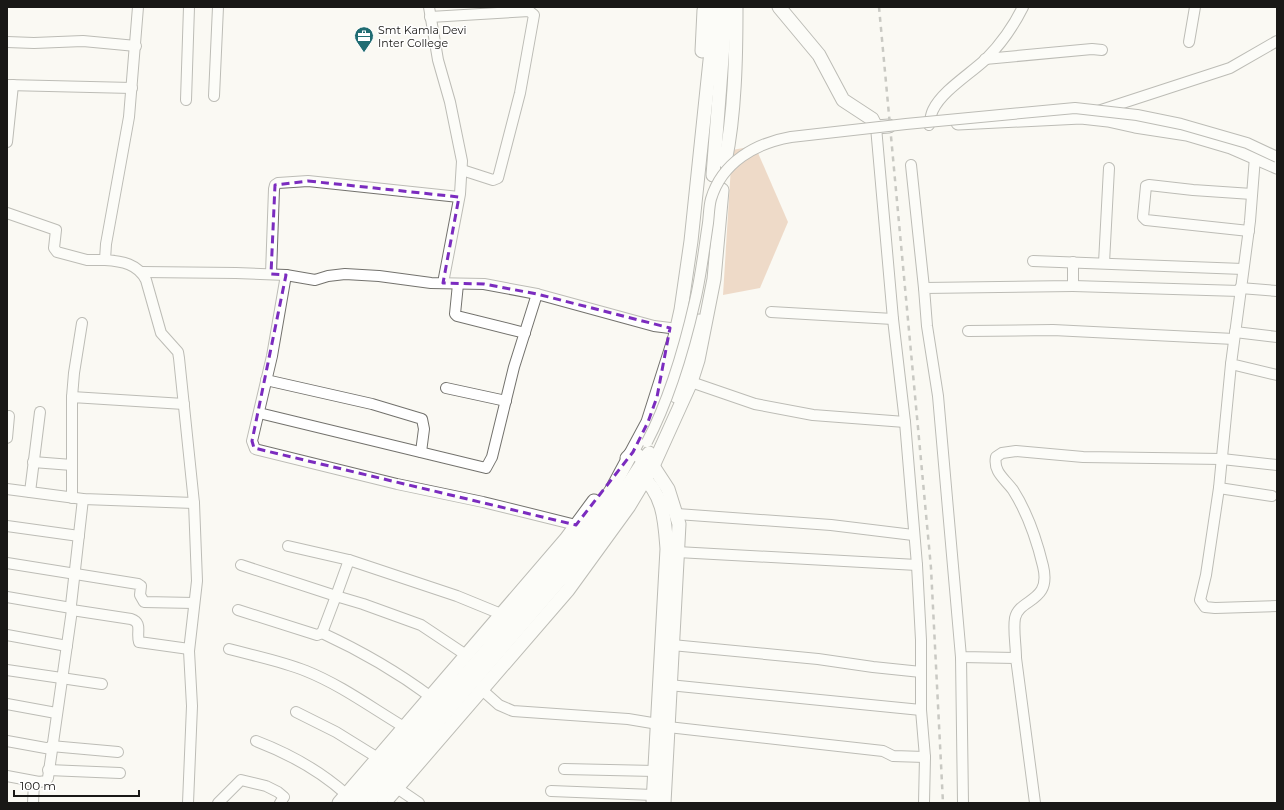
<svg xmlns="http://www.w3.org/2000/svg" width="1284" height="810" font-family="Montserrat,sans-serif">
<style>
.forest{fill:#e1b496}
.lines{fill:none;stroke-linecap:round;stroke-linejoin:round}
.minor-casing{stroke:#73726d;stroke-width:12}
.major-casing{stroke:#73726d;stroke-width:15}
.minor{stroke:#fff;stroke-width:10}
.major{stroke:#fff;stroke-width:13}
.rail{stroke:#8f8e8a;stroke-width:2.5;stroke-dasharray:5 5;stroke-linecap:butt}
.minor-bridge-casing{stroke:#73726d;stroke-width:12;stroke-linecap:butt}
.minor-bridge{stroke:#fff;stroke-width:10}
.marked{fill:none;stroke:#7b2cbf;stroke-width:3;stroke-dasharray:8 5;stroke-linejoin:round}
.labels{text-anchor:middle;stroke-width:3;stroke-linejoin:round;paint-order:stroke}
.poi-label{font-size:11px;fill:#191816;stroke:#fff;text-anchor:start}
</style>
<rect width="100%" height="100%" fill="#faf9f3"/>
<!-- forest -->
<polygon class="forest" points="755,146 788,222 760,288 723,295 732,150"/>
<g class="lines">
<defs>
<g id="minor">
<path d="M138 7 129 117 106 244 105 260C122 261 138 264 146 280L161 333 178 352 179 358 194 503 197 581 189 651 192 706 188 803"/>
<polyline points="429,7 438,60 450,102 462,161 460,194 443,283"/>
<polyline points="430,17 529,11 534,15 520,93 498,178 493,180 462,170"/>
<polyline points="7,42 34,43 83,41 136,46"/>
<polyline points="1189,42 1195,7"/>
<polyline points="985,59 1092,49 1102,50"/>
<polyline points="7,85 132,88"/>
<polyline points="214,96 218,7"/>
<polyline points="186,100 189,7"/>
<polyline points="1098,111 1230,68 1277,41"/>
<path d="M929 125C930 120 931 114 933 110 942 91 970 74 986 59 1002 43 1013 27 1023 7"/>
<polyline points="876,127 893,319 905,422 917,565 921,640 921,710 925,757 924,803"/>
<polyline points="7,142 13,85"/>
<polyline points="1255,157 1250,221 1231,364 1277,375"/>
<polyline points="911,165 924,288"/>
<polyline points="7,213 56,230 54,248 57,252 87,260 105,260"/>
<polyline points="1249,231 1146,220 1143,217 1146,186 1149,185 1193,190 1252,194"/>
<polyline points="1033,261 1243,269"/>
<polyline points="1104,263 1109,168"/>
<polyline points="142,272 236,273 286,275 315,280 328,276 345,274 379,276 431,283 484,284 537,294 654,326 670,328"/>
<polyline points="271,274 274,189 275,185 278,183 308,181 459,197"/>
<polyline points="286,275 272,356 252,441 255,449 397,484 483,502 576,525"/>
<polyline points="458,284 455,314 457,316 525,333"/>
<polyline points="1073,286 1240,291"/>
<polyline points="1240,288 1277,291"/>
<polyline points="771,312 893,319"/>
<polyline points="968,331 1053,330 1234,339"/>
<polyline points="1235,332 1277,337"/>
<polyline points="1231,364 1219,488 1206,575 1200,600 1205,607 1215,608 1277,606"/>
<polyline points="266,380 372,404 422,419 424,429 421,452"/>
<polyline points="691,382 755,404 813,415 905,422"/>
<polyline points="446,388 506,401"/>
<polyline points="72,397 74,373 82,323"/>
<polyline points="259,413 486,468 492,457 514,367 537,294"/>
<polyline points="7,438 9,416"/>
<polyline points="33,462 72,465"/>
<polyline points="1219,488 1272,496"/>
<polyline points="7,489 83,499 194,503"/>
<polyline points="30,492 40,412"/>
<polyline points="72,498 72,397 184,404"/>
<path d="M83 499 71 605 72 610 131 619C143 623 136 632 139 642L189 649"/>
<polyline points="677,514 831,525 913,535"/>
<polyline points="7,526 79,536"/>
<polyline points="288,546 349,560"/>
<polyline points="677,552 917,565"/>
<polyline points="7,563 138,584 141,586 140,595 144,602 194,603"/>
<polyline points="241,565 336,596 349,560 457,596 501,614"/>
<polyline points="7,597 71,608"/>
<path d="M238 610 317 635 322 633C361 651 396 671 431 697"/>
<polyline points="322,633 336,596 363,604 421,625 466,655"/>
<polyline points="7,635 67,646"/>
<polyline points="672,645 818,659 873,667 921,672"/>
<path d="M229 649C255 656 281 661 306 671 341 685 372 708 404 727"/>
<polyline points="961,657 963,803"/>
<path d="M1016 658C1016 645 1013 630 1015 618 1019 598 1052 603 1043 566 1037 541 1027 512 1013 490 1005 479 993 472 996 457L1002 453 1016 451 1083 457 1222 459 1277 465"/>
<polyline points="7,670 102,684"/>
<polyline points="669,685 921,710"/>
<polyline points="481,689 499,705 513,711 628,719 658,724 668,727 883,751 893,756 925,757"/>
<polyline points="7,704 56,713"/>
<polyline points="296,712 336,732 378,758"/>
<polyline points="7,741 51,749"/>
<path d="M256 741C290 754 319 770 346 794"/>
<polyline points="51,746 118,752"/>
<polyline points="564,769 655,771"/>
<polyline points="48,770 120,773"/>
<polyline points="7,776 39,782 46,781 48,778 72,610"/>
<polyline points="397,788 419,803"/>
<polyline points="551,791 653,795"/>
<polyline points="33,803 34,782"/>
<polyline points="218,803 241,780 266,786 278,792 284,797 280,803"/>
<polyline points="1035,803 1016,658 961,657 938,396 927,326 924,288 1073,286 1073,262"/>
</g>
<g id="major">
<polyline points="779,7 819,55 843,100 872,119 876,127 889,126"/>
<polyline points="702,51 704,10"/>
<polyline points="958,123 1081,117 1108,120 1135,126 1187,134 1231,147 1277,167"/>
<path d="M725 162C735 114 736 56 736 7"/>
<polyline points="713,175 724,32 724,7"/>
<polyline points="676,396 681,384 699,321"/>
<polyline points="627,458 633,452 653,466 668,489 679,524 664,803"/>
<path d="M640 475C664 493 665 522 667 549L653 803"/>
<polyline points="339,803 566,539 594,501"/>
<polyline points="354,803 487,650 574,545 611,491 648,422 675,337 681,310 691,241 713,32 712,7"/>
<polyline points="368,803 584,552 649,453"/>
<polyline points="384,803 568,590 629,506 653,466 691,382 698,360 714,279 722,190"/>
</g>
</defs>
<!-- minor casing -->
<use href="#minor" class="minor-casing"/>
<!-- major casing -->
<use href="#major" class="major-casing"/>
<!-- minor -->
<use href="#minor" class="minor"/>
<!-- major -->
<use href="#major" class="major"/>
<!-- rail -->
<polyline class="rail" points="879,7 931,568 943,803"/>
<defs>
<path id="minor-bridge" d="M647 442C670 398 684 349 695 301 701 276 704 249 708 223 709 215 709 206 711 199 722 162 756 143 791 137L906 124 1075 108 1137 115 1181 124 1247 143 1277 157"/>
</defs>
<!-- minor-bridge casing -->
<use href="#minor-bridge" class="minor-bridge-casing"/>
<!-- minor-bridge -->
<use href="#minor-bridge" class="minor-bridge"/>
</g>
<!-- marked area -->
<path d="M0 0H1284V810H0ZM308 181 459 197 443 283 484 284 537 294 670 328 657 397 648 422 633 452 576 525 254 448 252 441 286 275 271 274 275 185Z" fill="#faf9f3" fill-opacity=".55" fill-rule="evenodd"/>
<path class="marked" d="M308 181 459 197 443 283 484 284 537 294 670 328 657 397 648 422 633 452 576 525 254 448 252 441 286 275 271 274 275 185Z"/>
<!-- icons -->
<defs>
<symbol id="office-pin" viewBox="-11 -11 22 30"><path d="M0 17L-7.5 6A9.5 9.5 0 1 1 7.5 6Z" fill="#206c72" stroke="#fff"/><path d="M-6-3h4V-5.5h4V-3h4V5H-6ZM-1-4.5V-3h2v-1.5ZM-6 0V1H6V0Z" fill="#fff"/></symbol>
</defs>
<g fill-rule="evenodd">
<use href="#office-pin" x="353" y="25" width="22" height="30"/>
</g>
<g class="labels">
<!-- poi labels -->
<g class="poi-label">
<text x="378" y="34">Smt Kamla Devi<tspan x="378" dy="13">Inter College</tspan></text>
</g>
</g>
<!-- border -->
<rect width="1284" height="810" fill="none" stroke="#191816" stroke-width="16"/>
<!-- scale -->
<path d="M14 790v6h125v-6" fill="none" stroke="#191816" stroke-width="2"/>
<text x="20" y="790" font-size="12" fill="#191816" stroke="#ffffff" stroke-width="3" paint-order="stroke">100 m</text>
</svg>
